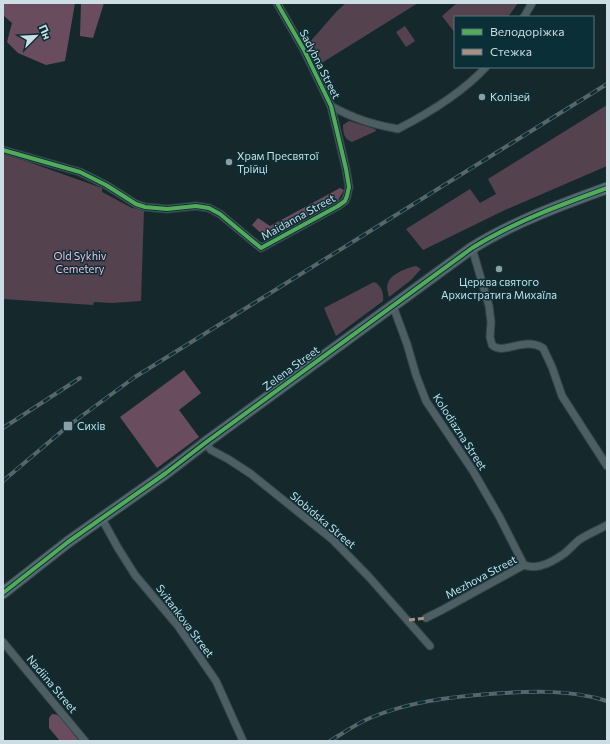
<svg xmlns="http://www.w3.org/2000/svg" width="610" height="744" font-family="Commissioner,sans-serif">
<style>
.green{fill:#55424f}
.forest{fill:#694d5e}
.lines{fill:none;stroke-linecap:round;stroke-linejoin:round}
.street-casing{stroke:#344449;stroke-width:9}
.primary-casing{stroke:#344449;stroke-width:13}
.street{stroke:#4e5f63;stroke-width:7}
.primary{stroke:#52696e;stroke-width:11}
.rail-casing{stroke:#576669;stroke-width:4}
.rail{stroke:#0b2f37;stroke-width:2.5;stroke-dasharray:8;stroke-linecap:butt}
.quiet{stroke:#ac8f84;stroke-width:3;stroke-dasharray:6 3;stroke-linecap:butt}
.cycleway-casing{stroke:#0b2f37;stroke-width:6}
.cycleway{stroke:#51ab58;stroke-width:4}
.poi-dot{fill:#8c9fa4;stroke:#0b2f37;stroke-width:1.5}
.labels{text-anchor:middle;stroke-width:3;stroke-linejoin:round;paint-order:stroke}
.street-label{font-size:11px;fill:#ccdee4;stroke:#0b2f37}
.poi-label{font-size:11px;fill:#ccdee4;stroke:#0b2f37;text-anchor:start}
.park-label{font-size:11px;fill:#fdbee0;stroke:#0b2f37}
</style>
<rect width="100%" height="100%" fill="#15292d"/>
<!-- green -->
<g class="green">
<polygon points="346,3 418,3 320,64 309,43 337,11"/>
<polygon points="457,3 518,3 508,17 455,17 455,33 442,16"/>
<polygon points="405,26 415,41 406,47 396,32"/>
<polygon points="607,105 607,166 505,210 423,250 406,229 470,189 480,203 496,194 488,179"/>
<path d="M349 121 375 129 376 131 352 142C344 139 343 133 343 125Z"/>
<polygon points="3,153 102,188 102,192 132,208 144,210 141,301 112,303 94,302 93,305 3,299"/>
<path d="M416 266 421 269 411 280 389 297C388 293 386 287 388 283 391 274 406 268 416 266Z"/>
<path d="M374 282C381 285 384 293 383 301L336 336 324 308Z"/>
</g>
<!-- forest -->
<g class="forest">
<polygon points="3,3 75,3 65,61 46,65 18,53 7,42 12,23 3,15"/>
<polygon points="81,3 104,3 93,38 80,36"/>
<polygon points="340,188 344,190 337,202 265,237 252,225 258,218 270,226"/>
<polygon points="184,370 201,393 179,410 199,437 157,468 120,417"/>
<polygon points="52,714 59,715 79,741 60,741 49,728 49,718"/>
</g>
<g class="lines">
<defs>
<g id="street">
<polyline points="524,17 532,3"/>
<path d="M331 106C355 119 371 124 398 129 429 113 462 93 486 67"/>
<polyline points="3,150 80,172 106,185 136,204 145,207 167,209 196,206 209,208 220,214 261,248 338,206 345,201 347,196 349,187 346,169 331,106 304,50 277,3"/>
<path d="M472 248 489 306 491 322 490 337 492 345C504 356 523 336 543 348L552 367 562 396 607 466"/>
<polyline points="393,306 407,344 416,375 426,401 473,471 499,516 524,565"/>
<polyline points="205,443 211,450 228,459 251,474 333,540 369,577 430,646"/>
<polyline points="102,519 118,548 135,575 178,626 216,681 243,741"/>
<path d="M426 618 442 610 524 565C538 571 554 561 565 553 570 549 574 544 579 540 588 534 598 530 607 525"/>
<polyline points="3,642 85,741"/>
</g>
<path id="primary" d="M3 593 68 542 166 473 205 443 472 248C514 222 560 205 607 188"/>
</defs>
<!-- street casing -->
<use href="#street" class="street-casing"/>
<!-- primary casing -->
<use href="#primary" class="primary-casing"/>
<!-- street -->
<use href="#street" class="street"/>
<!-- primary -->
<use href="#primary" class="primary"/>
<defs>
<g id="rail">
<polyline points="3,428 80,378"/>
<polyline points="3,481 68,426 135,377 607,84"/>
<path d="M330 741C343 733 356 724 370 718 408 702 449 697 489 694 529 691 569 689 607 701"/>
</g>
</defs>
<!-- rail casing -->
<use href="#rail" class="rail-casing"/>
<!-- rail -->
<use href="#rail" class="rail"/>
<!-- quiet -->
<polyline class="quiet" points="409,620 426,618"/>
<defs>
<g id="cycleway">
<polyline points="3,150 80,172 106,185 136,204 145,207 167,209 196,206 209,208 220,214 261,248 338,206 345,201 347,196 349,187 346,169 331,106 304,50 277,3"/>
<path d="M3 593 68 542 166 473 205 443 472 248C514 222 560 205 607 188"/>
</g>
</defs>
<!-- cycleway casing -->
<use href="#cycleway" class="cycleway-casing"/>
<!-- cycleway -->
<use href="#cycleway" class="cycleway"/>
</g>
<!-- markers -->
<g class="poi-dot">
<circle cx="482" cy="97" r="4"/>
<circle cx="229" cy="162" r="4"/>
<circle cx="499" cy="269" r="4"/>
<rect x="63" y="421" width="10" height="10" rx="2"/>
</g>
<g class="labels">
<!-- street labels -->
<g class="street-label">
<text transform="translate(320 64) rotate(63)" y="4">Sadybna Street</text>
<text transform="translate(298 217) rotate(-29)" y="4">Maidanna Street</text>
<text transform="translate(291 368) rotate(-36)" y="4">Zelena Street</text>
<text transform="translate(460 432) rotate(57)" y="4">Kolodiazna Street</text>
<text transform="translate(323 520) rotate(40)" y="4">Slobidska Street</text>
<text transform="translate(481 577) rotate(-28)" y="4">Mezhova Street</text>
<text transform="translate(185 621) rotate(53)" y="4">Svitankova Street</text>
<text transform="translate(52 684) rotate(50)" y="4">Nadiina Street</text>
</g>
<!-- poi labels -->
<g class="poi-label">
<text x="490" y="101">Колізей</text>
<text x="237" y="160">Храм Пресвятої<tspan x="237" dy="13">Трійці</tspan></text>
<text x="499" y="286" text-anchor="middle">Церква святого<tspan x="499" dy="13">Архистратига Михаїла</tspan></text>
<text x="77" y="430">Сихів</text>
</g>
<!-- park labels -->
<g class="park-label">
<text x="80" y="260">Old Sykhiv<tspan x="80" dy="13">Cemetery</tspan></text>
</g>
</g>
<!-- border -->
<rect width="610" height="744" fill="none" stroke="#ccdee4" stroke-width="8"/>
<!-- legend -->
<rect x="454" y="16" width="140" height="52" fill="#0b2f37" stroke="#58757c"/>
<rect x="462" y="29" width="20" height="6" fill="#51ab58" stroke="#58757c"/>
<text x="490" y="36" font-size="12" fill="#ccdee4">Велодоріжка</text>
<rect x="462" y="49" width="20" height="6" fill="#ac8f84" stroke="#58757c"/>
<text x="490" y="56" font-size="12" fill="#ccdee4">Стежка</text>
<!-- north arrow -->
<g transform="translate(36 36) rotate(66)" stroke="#0b2f37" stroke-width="3" paint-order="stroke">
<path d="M0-3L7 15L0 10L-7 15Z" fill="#ccdee4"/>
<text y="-6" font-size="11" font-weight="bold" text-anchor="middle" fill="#ccdee4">Пн</text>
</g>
</svg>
